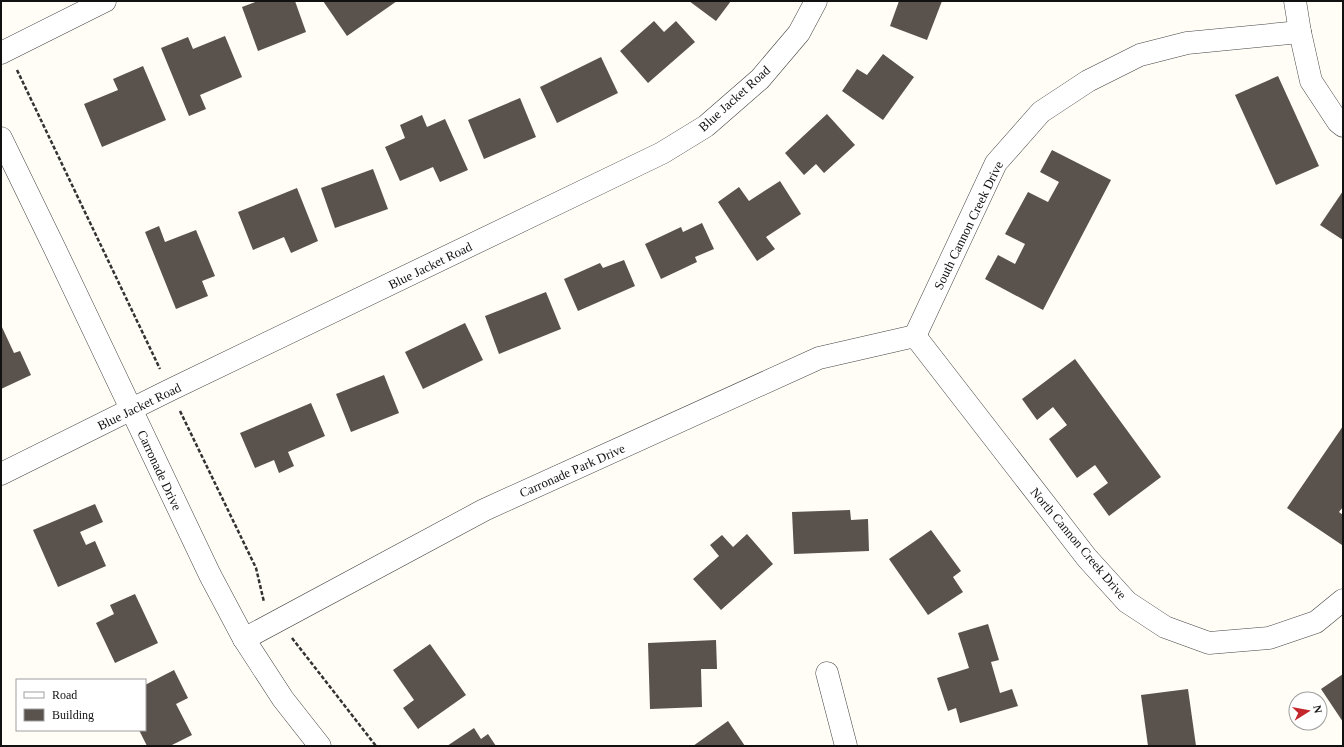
<svg xmlns="http://www.w3.org/2000/svg" width="1344" height="747" font-family="'Times New Roman',serif">
<style>
.building{fill:#5a524d}
.lines{fill:none;stroke-linecap:round;stroke-linejoin:round}
.street-casing{stroke:#444;stroke-width:23}
.path{stroke:#333;stroke-width:2.5;stroke-dasharray:4 2;stroke-linecap:butt}
.street{stroke:#fff;stroke-width:22}
.labels{text-anchor:middle;stroke-width:4;stroke-linejoin:round;paint-order:stroke}
.street-label{font-size:13px;fill:#111;stroke:#fff}
</style>
<rect width="100%" height="100%" fill="#fffdf5"/>
<!-- building -->
<g class="building">
<polygon points="258,1 295,1 306,32 258,51 242,7"/>
<polygon points="323,1 397,1 347,36"/>
<polygon points="689,1 731,1 716,21"/>
<polygon points="899,1 942,1 927,40 890,26"/>
<polygon points="654,21 664,32 676,21 695,42 648,83 620,51"/>
<polygon points="225,36 242,77 200,95 206,109 189,116 161,48 188,37 193,49"/>
<polygon points="883,54 914,77 883,120 842,91 857,69 867,75"/>
<polygon points="601,57 618,93 557,123 540,87"/>
<polygon points="143,66 166,120 102,147 84,104 118,90 113,79"/>
<polygon points="1278,76 1319,166 1276,185 1235,95"/>
<polygon points="520,98 536,137 484,159 468,120"/>
<polygon points="827,114 855,145 824,173 816,164 804,175 785,153"/>
<polygon points="422,115 427,127 445,119 468,170 440,182 433,167 400,181 385,147 405,138 400,125"/>
<polygon points="1052,150 1111,180 1043,310 985,279 998,255 1015,264 1025,244 1005,234 1028,192 1048,202 1059,182 1040,172"/>
<polygon points="373,169 388,209 335,228 321,188"/>
<polygon points="780,181 801,214 766,237 775,249 757,261 718,202 739,187 749,201"/>
<polygon points="297,188 318,241 291,253 284,237 253,250 238,212"/>
<polygon points="1343,191 1343,240 1320,225"/>
<polygon points="702,223 714,249 695,257 697,262 661,279 645,244 681,227 683,232"/>
<polygon points="159,226 165,242 196,230 215,276 202,281 208,296 176,309 145,232"/>
<polygon points="624,260 635,286 578,311 564,279 600,263 603,268"/>
<polygon points="546,292 561,329 499,354 485,316"/>
<polygon points="465,323 483,360 423,389 405,352"/>
<polygon points="1,325 14,353 20,351 31,375 1,389"/>
<polygon points="1075,359 1161,477 1109,516 1093,494 1108,483 1095,465 1077,478 1049,439 1067,425 1053,407 1037,420 1022,399"/>
<polygon points="384,375 399,413 351,432 336,394"/>
<polygon points="311,403 325,436 288,452 294,466 279,473 274,460 255,468 240,433"/>
<polygon points="1343,426 1343,507 1339,512 1343,515 1342,545 1287,508"/>
<polygon points="95,504 103,522 80,532 86,545 95,541 106,566 58,587 33,530"/>
<polygon points="850,510 851,520 868,519 869,551 794,554 792,512"/>
<polygon points="931,530 961,571 953,577 963,592 928,615 889,559"/>
<polygon points="747,534 773,564 721,610 693,579 719,556 710,545 722,535 733,547"/>
<polygon points="135,594 158,643 115,663 96,623 114,614 110,605"/>
<polygon points="988,624 999,660 991,662 1000,693 1012,689 1018,706 960,723 956,708 948,711 937,678 969,668 958,633"/>
<polygon points="716,640 717,669 701,669 702,707 650,709 648,643"/>
<polygon points="430,644 466,695 418,729 403,708 414,700 393,670"/>
<polygon points="174,670 188,698 176,704 192,735 170,746 147,746 139,730 145,730 145,685"/>
<polygon points="1343,674 1343,722 1321,689"/>
<polygon points="1188,689 1196,746 1148,746 1141,695"/>
<polygon points="728,721 745,746 693,746"/>
<polygon points="474,728 481,739 488,734 496,746 447,746"/>
</g>
<g class="lines">
<defs>
<g id="street">
<polyline points="1295,1 1300,32 1311,81 1338,122 1343,126"/>
<polyline points="1,53 105,1"/>
<polyline points="1,138 55,249 210,575 244,639 283,699 320,746"/>
<polyline points="915,336 1087,558 1127,602 1165,627 1209,643 1269,638 1316,622 1343,600"/>
<polyline points="915,336 996,163 1041,112 1088,81 1140,55 1187,43 1300,32"/>
<polyline points="1,474 170,390 662,153 706,126 760,79 799,33 816,1"/>
<polyline points="244,639 484,510 819,358 915,336"/>
<polyline points="827,673 846,746"/>
</g>
</defs>
<!-- street casing -->
<use href="#street" class="street-casing"/>
<!-- path -->
<g class="path">
<polyline points="17,70 160,369"/>
<polyline points="180,411 256,568 264,602"/>
<polyline points="292,638 376,746"/>
</g>
<!-- street -->
<use href="#street" class="street"/>
</g>
<g class="labels">
<!-- street labels -->
<g class="street-label">
<text transform="translate(734 98) rotate(-42)" y="5">Blue Jacket Road</text>
<text transform="translate(968 225) rotate(-64)" y="5">South Cannon Creek Drive</text>
<text transform="translate(430 265) rotate(-26)" y="5">Blue Jacket Road</text>
<text transform="translate(139 406) rotate(-26)" y="5">Blue Jacket Road</text>
<text transform="translate(160 470) rotate(65)" y="5">Carronade Drive</text>
<text transform="translate(572 470) rotate(-24)" y="5">Carronade Park Drive</text>
<text transform="translate(1079 543) rotate(50)" y="5">North Cannon Creek Drive</text>
</g>
</g>
<!-- border -->
<rect width="1344" height="747" fill="none" stroke="#111111" stroke-width="4"/>
<!-- legend -->
<rect x="16" y="679" width="130" height="52" fill="#ffffff" stroke="#a0a0a0"/>
<rect x="24" y="692" width="20" height="6" fill="#ffffff" stroke="#a0a0a0"/>
<text x="52" y="699" font-size="12" fill="#111111">Road</text>
<rect x="24" y="709" width="20" height="12" fill="#5a524d" stroke="#a0a0a0"/>
<text x="52" y="719" font-size="12" fill="#111111">Building</text>
<!-- north arrow -->
<g transform="translate(1308 711) rotate(79)"><circle r="19" fill="#ffffff" stroke="#a0a0a0"/>
<path d="M0-3L7 15L0 10L-7 15Z" fill="#c4262e"/>
<text y="-6" font-size="11" font-weight="bold" text-anchor="middle" fill="#111111">N</text>
</g>
</svg>
